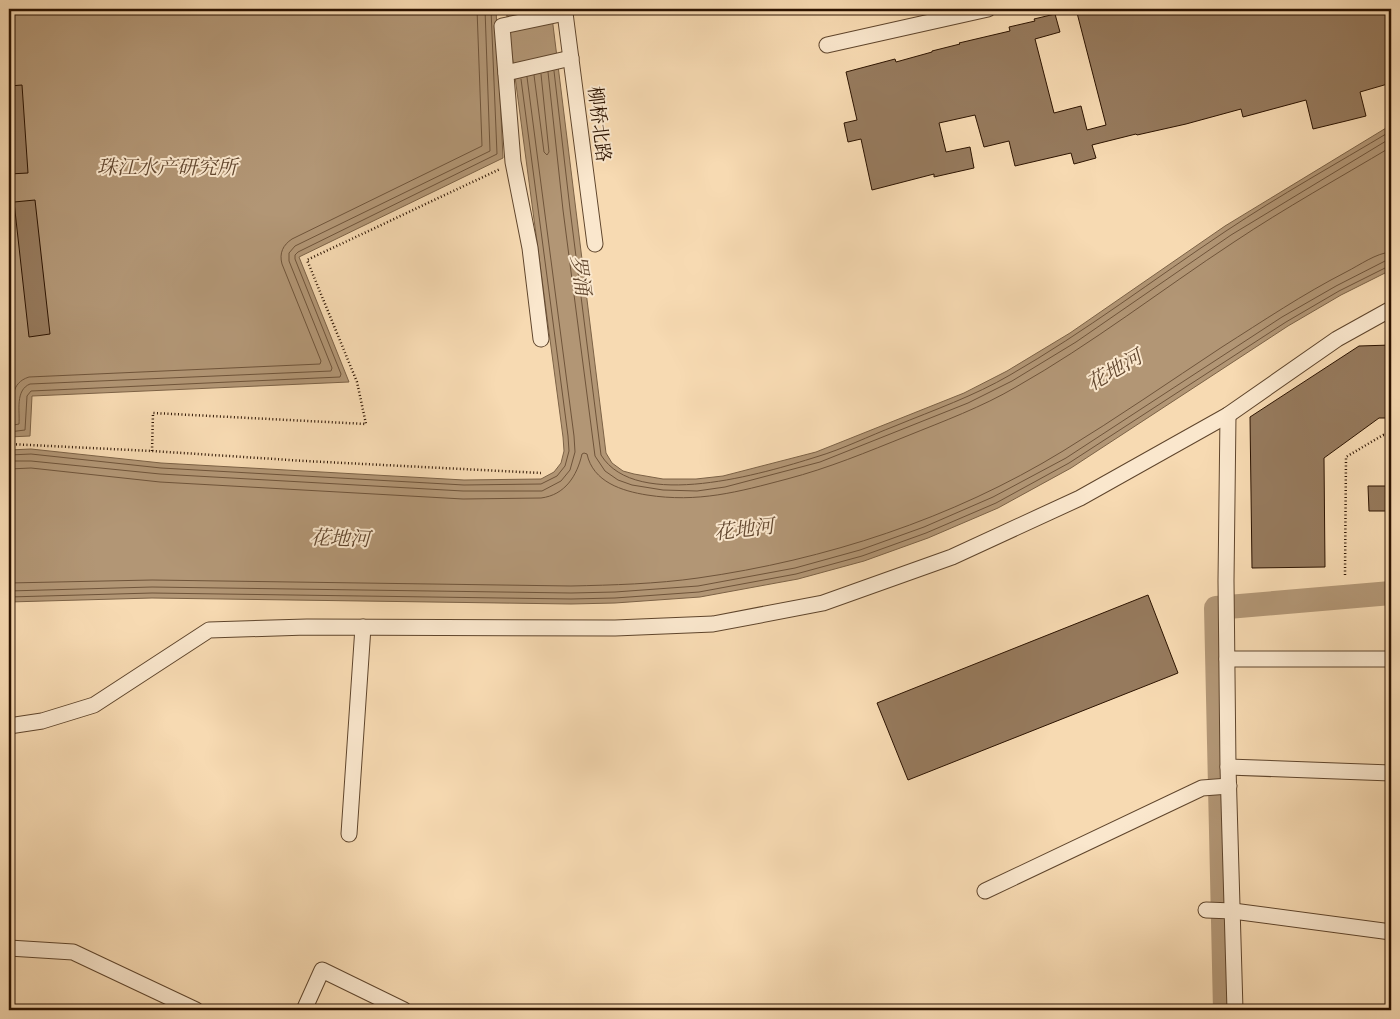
<svg xmlns="http://www.w3.org/2000/svg" width="1400" height="1019" font-family="'IM FELL DW Pica','Noto Serif SC',serif">
<style>
.water{fill:#b29675;stroke:#7c6246}
.lines{fill:none;stroke-linecap:round;stroke-linejoin:round}
.shore{stroke:#6f543a;stroke-width:1}
.river{stroke:#b29675;stroke-width:24}
.building{fill:#967a5d;stroke:#2c1300}
.minor-casing{stroke:#5f452c;stroke-width:17}
.path{stroke:#2c1300;stroke-width:2.5;stroke-dasharray:1 2.5;stroke-linecap:butt}
.minor{stroke:#fae7cd;stroke-width:15}
.labels{text-anchor:middle;stroke-width:4;stroke-linejoin:round;paint-order:stroke}
.street-label{font-size:19px;fill:#2c1300;stroke:#fae7cd}
.water-label{font-size:20px;font-style:italic;fill:#62472f;stroke:#fae7cd}
</style>
<rect width="100%" height="100%" fill="#f7dab2"/>
<filter id="stains"><feTurbulence type="fractalNoise" baseFrequency=".004" numOctaves="4"/><feColorMatrix values="0 0 0 0 .2 0 0 0 0 .09 0 0 0 0 .02 0 0 0 .5 -.17"/></filter>
<radialGradient id="worn" r=".72"><stop offset=".6" stop-color="#630" stop-opacity="0"/><stop offset="1" stop-color="#630" stop-opacity=".3"/></radialGradient>
<!-- water -->
<g class="water">
<polygon points="9,9 496,9 503,158 299,257 349,382 32,396 30,436 9,437"/>
<polygon points="506,9 551,9 606,453 612,463 623,471 634,474 663,479 696,479 723,476 816,452 964,393 1007,371 1070,333 1225,226 1391,125 1391,270 1341,295 1288,326 1071,468 998,508 928,538 864,561 798,579 700,597 615,603 571,604 152,598 9,602 9,450 31,449 161,463 464,480 541,479 554,472 561,463 564,451 563,437"/>
</g>
<g class="lines">
<!-- shore -->
<g class="shore">
<path d="M554 71 570 209 601 455C636 512 765 473 816 457 843 449 869 436 895 426 934 410 974 396 1010 375 1085 332 1154 279 1226 231 1280 195 1336 164 1391 131"/>
<polyline points="548,72 563,210 595,456 605,471 618,480 632,485 663,490 697,491 725,487 820,462 968,403 1012,381 1076,342 1231,235 1391,138"/>
<polyline points="534,75 544,152 547,155 549,152 541,74"/>
<path d="M9 418 12 416C13 400 10 383 29 377L320 364 321 361 282 264C279 253 283 245 292 239L482 146 477 9"/>
<path d="M9 426 19 424C20 411 15 390 30 384L331 371 332 368 289 261V253L295 246 490 151 485 9"/>
<polyline points="9,432 25,430 27,396 31,391 340,377 341,374 295,259 295,255 298,252 497,154 491,9"/>
<polyline points="9,455 31,454 161,468 464,485 541,484 557,476 565,466 569,451 568,436 521,79"/>
<polyline points="9,461 31,461 160,474 463,491 542,491 561,481 570,470 575,452 574,436 527,77"/>
<path d="M9 469 31 468 160 482 463 499 541 498C565 495 577 476 582 454L584 453 587 454C593 482 622 491 647 495 698 503 738 492 787 479 829 468 867 452 907 436 944 421 982 407 1016 387 1092 344 1161 290 1234 242 1285 208 1339 178 1391 147"/>
<path d="M9 583 152 580 571 586C613 585 656 584 698 578 825 560 952 519 1063 451 1117 418 1169 382 1222 347 1263 321 1303 294 1346 272 1360 265 1376 253 1391 252"/>
<polyline points="9,591 152,587 571,593 615,592 698,586 795,568 860,550 924,527 993,497 1066,458 1282,317 1336,286 1385,261 1391,260"/>
<polyline points="9,597 152,593 571,599 615,598 699,592 796,574 862,556 926,533 996,503 1069,463 1286,322 1339,291 1387,267 1391,266"/>
</g>
<!-- river -->
<polyline class="river" points="1225,1010 1216,608 1391,593"/>
</g>
<!-- building -->
<g class="building">
<polygon points="1076,9 1391,9 1391,83 1360,92 1366,116 1346,121 1313,129 1306,100 1243,117 1241,109 1186,124 1137,135 1136,134 1092,145 1096,158 1074,164 1071,153 1015,166 1009,141 984,147 975,115 939,123 946,152 970,147 974,168 934,177 934,174 872,190 861,139 848,142 844,123 857,120 846,72 895,59 896,62 932,52 932,51 960,44 959,43 1010,31 1009,27 1035,21 1034,19 1055,14 1060,32 1035,39 1054,113 1081,106 1087,130 1106,125"/>
<polygon points="22,85 28,173 9,174 9,86"/>
<polygon points="35,200 50,334 29,337 14,202"/>
<polygon points="1391,345 1391,418 1379,418 1324,458 1325,567 1252,568 1250,417 1359,346"/>
<polygon points="1368,486 1391,486 1391,511 1369,511"/>
<polygon points="1148,595 1178,673 908,780 877,703"/>
</g>
<g class="lines">
<defs>
<g id="minor">
<polyline points="567,9 565,13 595,244"/>
<polyline points="827,45 988,9"/>
<polyline points="506,73 571,58"/>
<polyline points="541,339 530,248 513,162 502,26 565,13"/>
<polyline points="1228,415 1226,581 1228,767 1235,1010"/>
<polyline points="1227,659 1391,659"/>
<polyline points="9,726 42,721 94,705 209,630 307,627 615,628 713,624 823,603 952,557 1080,498 1228,415 1337,339 1391,309"/>
<polyline points="1228,767 1391,773"/>
<polyline points="349,834 363,627"/>
<polyline points="985,891 1202,788 1229,786"/>
<polyline points="1206,910 1233,911 1391,932"/>
<polyline points="9,948 73,952 196,1010"/>
<polyline points="304,1010 322,970 404,1010"/>
</g>
</defs>
<!-- minor casing -->
<use href="#minor" class="minor-casing"/>
<!-- path -->
<g class="path">
<polyline points="9,444 152,451 305,461 541,473"/>
<polyline points="152,451 153,413 366,424 357,382 307,260 500,169"/>
<polyline points="1345,575 1346,457 1383,435 1391,435"/>
</g>
<!-- minor -->
<use href="#minor" class="minor"/>
</g>
<g class="labels">
<!-- street labels -->
<g class="street-label">
<text transform="translate(600 124) rotate(83)" y="7">柳桥北路</text>
</g>
<!-- water labels -->
<g class="water-label">
<text x="167" y="174">珠江水产研究所</text>
<text transform="translate(581 275) rotate(82)" y="7">罗涌</text>
<text transform="translate(1114 370) rotate(-30)" y="7">花地河</text>
<text transform="translate(744 529) rotate(-7)" y="7">花地河</text>
<text transform="translate(340 538) rotate(2)" y="7">花地河</text>
</g>
</g>
<!-- margin -->
<rect width="1400" height="1019" fill="none" stroke="#f7dab2" stroke-width="30"/>
<rect x="10" y="10" width="1380" height="999" fill="none" stroke="#2c1300" stroke-width="2.5"/>
<rect x="15" y="15" width="1370" height="989" fill="none" stroke="#2c1300"/>
<rect width="100%" height="100%" filter="url(#stains)"/>
<rect width="100%" height="100%" fill="url(#worn)"/>
</svg>
